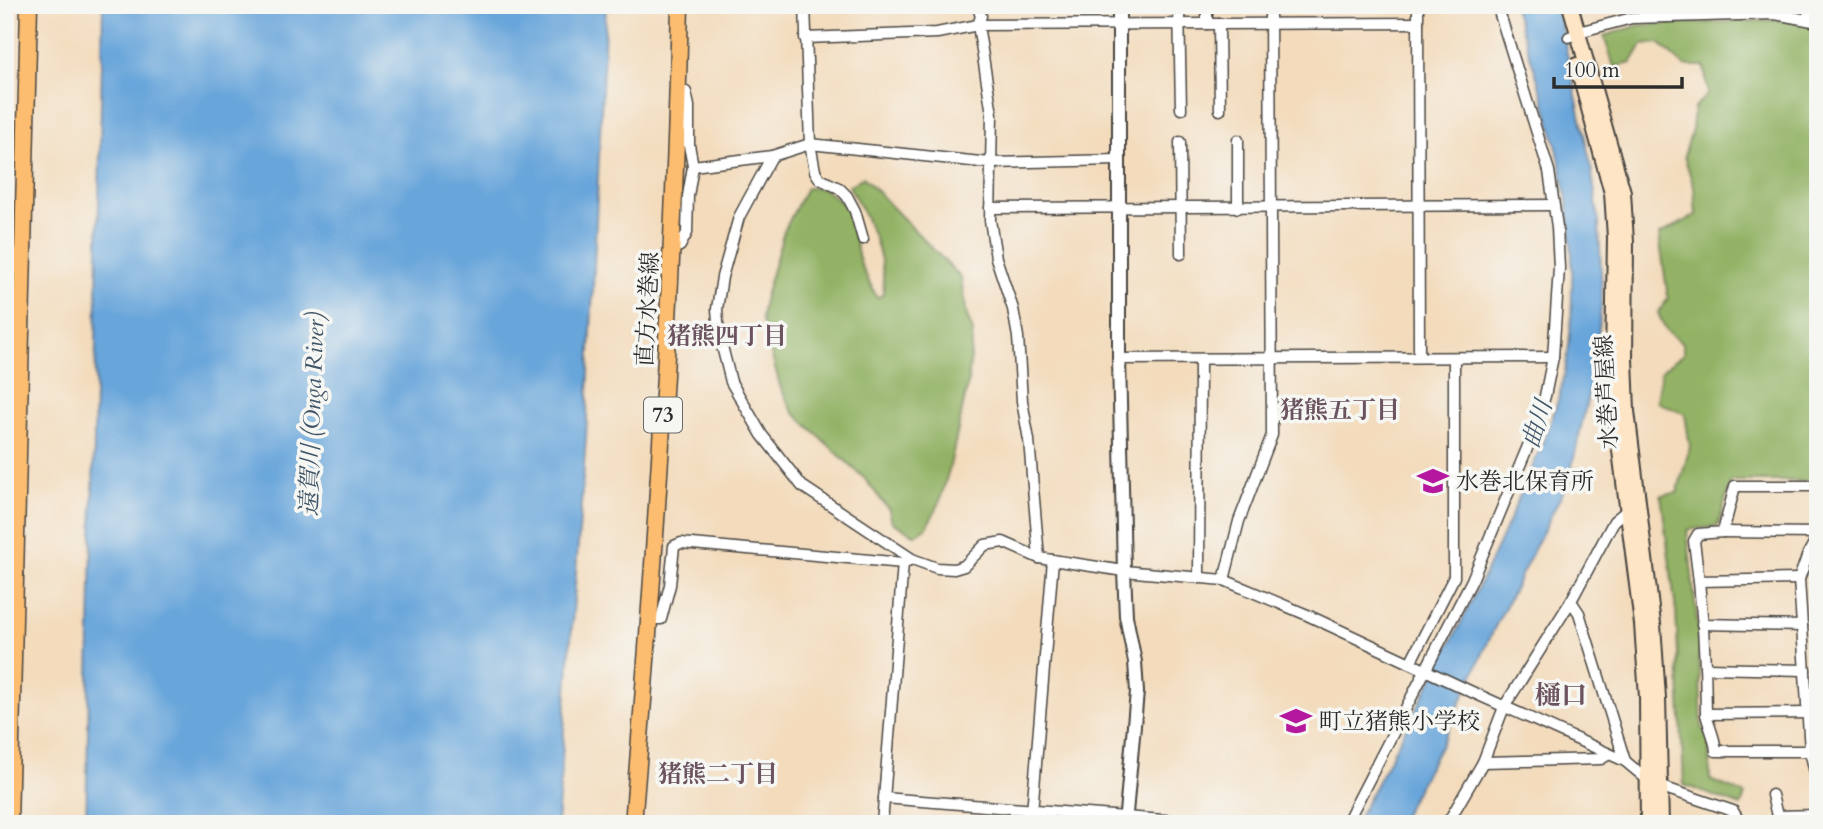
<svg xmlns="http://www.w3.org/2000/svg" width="1823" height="829" font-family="Cardo,'Noto Serif JP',serif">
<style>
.forest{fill:#93b265;stroke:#5f6e48;stroke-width:2}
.water{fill:#68a5da;stroke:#4a6882;stroke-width:2}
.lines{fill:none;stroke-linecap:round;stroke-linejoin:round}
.minor-casing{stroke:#494541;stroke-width:13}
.tertiary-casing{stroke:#494541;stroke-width:16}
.secondary-casing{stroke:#494541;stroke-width:18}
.primary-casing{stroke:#494541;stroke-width:19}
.minor{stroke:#fff;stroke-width:10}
.tertiary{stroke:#fff;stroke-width:12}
.secondary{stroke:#fee5c5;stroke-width:14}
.primary{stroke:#fcbd6f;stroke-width:16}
.labels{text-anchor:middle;stroke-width:7;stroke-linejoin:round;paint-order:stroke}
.shield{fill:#f6f6f2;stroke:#686867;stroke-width:2}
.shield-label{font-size:21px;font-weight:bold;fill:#2b2b2b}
.street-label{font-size:23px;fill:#2b2b2b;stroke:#f6f6f2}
.poi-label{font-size:23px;fill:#2b2b2b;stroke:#f6f6f2;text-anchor:start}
.neighbourhood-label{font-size:24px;font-weight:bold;fill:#6b5460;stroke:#f6f6f2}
.water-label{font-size:24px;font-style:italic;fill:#405668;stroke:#f6f6f2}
.quarter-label{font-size:26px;font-weight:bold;fill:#6b5460;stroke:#f6f6f2}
</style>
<rect width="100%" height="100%" fill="#f6f6f2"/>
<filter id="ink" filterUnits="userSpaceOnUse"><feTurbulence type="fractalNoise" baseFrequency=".0143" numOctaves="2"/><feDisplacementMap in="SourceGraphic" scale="14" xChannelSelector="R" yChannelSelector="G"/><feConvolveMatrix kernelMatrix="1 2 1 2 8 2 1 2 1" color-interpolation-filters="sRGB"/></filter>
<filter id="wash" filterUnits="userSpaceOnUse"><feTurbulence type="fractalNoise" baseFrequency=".00686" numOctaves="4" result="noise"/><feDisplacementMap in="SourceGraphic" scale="28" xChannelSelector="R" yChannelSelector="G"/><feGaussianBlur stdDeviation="1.57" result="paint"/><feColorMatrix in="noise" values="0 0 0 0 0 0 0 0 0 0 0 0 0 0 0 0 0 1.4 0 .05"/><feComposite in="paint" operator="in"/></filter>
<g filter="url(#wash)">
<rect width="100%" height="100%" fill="#f3dbbc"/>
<!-- forest -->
<g class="forest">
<polygon points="1778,20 1818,26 1818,481 1731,481 1718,526 1687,530 1698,629 1702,726 1709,741 1710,780 1745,794 1741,806 1684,785 1676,611 1661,495 1677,493 1690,447 1685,414 1657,402 1661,371 1683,354 1683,344 1666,330 1658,313 1668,298 1659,235 1696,215 1694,187 1684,156 1692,130 1694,108 1708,94 1704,66 1684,66 1659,43 1642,45 1631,63 1614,67 1604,36 1640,25"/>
<path d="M863 177 961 278 967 316 973 331 968 383 950 466 939 504 926 528 916 535 892 522 889 510 864 478 793 412 781 389 761 318 764 300 784 231 806 188H823L847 207 860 263 877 298 883 294C887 254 867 219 849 186Z"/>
</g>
<!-- water -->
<g class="water">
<polygon points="103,5 606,5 586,439 557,824 86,824"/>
<path d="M1513 5H1550L1559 16 1591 166 1599 223 1602 295 1596 361 1569 480 1494 629 1441 745 1398 824H1355C1411 718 1470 613 1517 502 1533 465 1551 428 1561 389 1570 355 1572 318 1572 283 1575 186 1544 96 1513 5Z"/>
</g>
</g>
<g filter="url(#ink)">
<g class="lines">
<defs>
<g id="minor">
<polyline points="805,5 810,144 815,171 820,179 839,188 847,196 855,211 863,239"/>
<polyline points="977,5 981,16 978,25 992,114 990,220 996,258 1013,309 1018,337 1022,401 1029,440 1039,558"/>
<polyline points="1179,5 1181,109"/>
<polyline points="1207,5 1207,24"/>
<polyline points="1418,5 1419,357"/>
<polyline points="1808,19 1809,5"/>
<polyline points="1219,24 1220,110"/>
<polyline points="1569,37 1586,30 1632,18 1775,14 1818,22"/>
<polyline points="805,38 937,33 978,25 1418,23"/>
<polyline points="1238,140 1238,208"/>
<polyline points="1180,142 1181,254"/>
<polyline points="772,156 739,217 722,277 717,309 719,334 731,382 762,435 802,486 912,559 937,568 954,569 964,566 985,545 1003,542 1039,558 1124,571 1224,580 1305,614 1472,692 1625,761 1649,781 1659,786 1733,811 1741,824"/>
<polyline points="693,166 772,156 810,144 990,163 1118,160"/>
<polyline points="990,208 1553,205"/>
<polyline points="5,240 19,271"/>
<polyline points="673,249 680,246 687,233 688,196 693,166 689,145 689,106 686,92 678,88"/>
<polyline points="1119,359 1553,357"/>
<polyline points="1723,532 1818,533"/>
<polyline points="1818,536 1808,554 1799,579 1810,751 1818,785"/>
<polyline points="1199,578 1200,360"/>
<polyline points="1224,580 1239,521 1272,435 1270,5"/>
<polyline points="1699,581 1799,579"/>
<polyline points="1571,601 1579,613 1625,761"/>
<polyline points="650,619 661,619 670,585 674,546 681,543 903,563 912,559"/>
<polyline points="1702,624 1802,626"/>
<polyline points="1410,663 1454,577 1454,358"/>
<polyline points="1706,668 1805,670"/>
<path d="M1809 713 1706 714C1706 656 1702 598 1694 541L1698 534 1723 532 1735 486H1818"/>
<path d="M1706 714C1709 727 1715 738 1716 751H1810"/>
<polyline points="1483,762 1601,759 1609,754"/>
<polyline points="1772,795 1777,816 1818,815"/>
<polyline points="884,798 1214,824"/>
<polyline points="882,824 903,563"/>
<polyline points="1031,824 1053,560"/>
<polyline points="1346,824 1472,580 1533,434 1545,396 1553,357 1559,268 1557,227 1549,171 1497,5"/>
<polyline points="1447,824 1483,762 1504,707 1571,601 1614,521 1631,507"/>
</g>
<polyline id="tertiary" points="1119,5 1119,359 1124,571 1126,616 1135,662 1137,692 1125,824"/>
<g id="secondary">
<polyline points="1570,5 1623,192 1626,242 1625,359 1627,411 1653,624 1658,698 1661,824"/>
<polyline points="1577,65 1612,193 1615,237 1613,364 1615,411 1642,624 1647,697 1648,824"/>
</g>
<g id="primary">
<polyline points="9,824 29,5"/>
<path d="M633 824C656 551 674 279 680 5"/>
</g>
</defs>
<!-- minor casing -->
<use href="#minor" class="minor-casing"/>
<!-- tertiary casing -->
<use href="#tertiary" class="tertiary-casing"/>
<!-- secondary casing -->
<use href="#secondary" class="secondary-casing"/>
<!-- primary casing -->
<use href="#primary" class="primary-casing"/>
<!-- minor -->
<use href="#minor" class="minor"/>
<!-- tertiary -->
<use href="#tertiary" class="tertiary"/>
<!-- secondary -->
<use href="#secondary" class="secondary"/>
<!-- primary -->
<use href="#primary" class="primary"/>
</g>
</g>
<!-- icons -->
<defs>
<symbol id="school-bare" viewBox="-9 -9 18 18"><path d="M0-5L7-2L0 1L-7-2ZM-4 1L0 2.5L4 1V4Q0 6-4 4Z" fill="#b5179e" stroke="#f6f6f2" stroke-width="2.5" paint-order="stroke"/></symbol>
</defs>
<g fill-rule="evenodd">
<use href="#school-bare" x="1411" y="459" width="44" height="44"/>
<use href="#school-bare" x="1274" y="699" width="44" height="44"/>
</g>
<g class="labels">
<!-- shield labels -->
<rect class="shield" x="644" y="397.5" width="38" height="35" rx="5"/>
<g class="shield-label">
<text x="663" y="422">73</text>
</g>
<!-- street labels -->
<g class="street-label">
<text transform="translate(647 309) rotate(-87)" y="8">直方水巻線</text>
<text transform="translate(1606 392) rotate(-93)" y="8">水巻芦屋線</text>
</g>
<!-- poi labels -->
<g class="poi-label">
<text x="1456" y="489">水巻北保育所</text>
<text x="1319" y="729">町立猪熊小学校</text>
</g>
<!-- neighbourhood labels -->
<g class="neighbourhood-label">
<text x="727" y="344">猪熊四丁目</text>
<text x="1340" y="418">猪熊五丁目</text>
<text x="718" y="782">猪熊二丁目</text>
</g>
<!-- water labels -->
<g class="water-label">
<text transform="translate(312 414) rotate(-88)" y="8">遠賀川 (Onga River)</text>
<text transform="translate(1537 424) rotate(-72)" y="8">曲川</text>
</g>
<!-- quarter labels -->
<g class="quarter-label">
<text x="1561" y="704">樋口</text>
</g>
</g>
<!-- margin -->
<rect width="1823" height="829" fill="none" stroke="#f6f6f2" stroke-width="28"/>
<!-- scale -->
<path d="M1554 77v10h128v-10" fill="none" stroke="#2b2b2b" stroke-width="3.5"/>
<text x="1564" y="77" font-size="21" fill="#2b2b2b" stroke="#f6f6f2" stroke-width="5" paint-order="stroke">100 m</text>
</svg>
